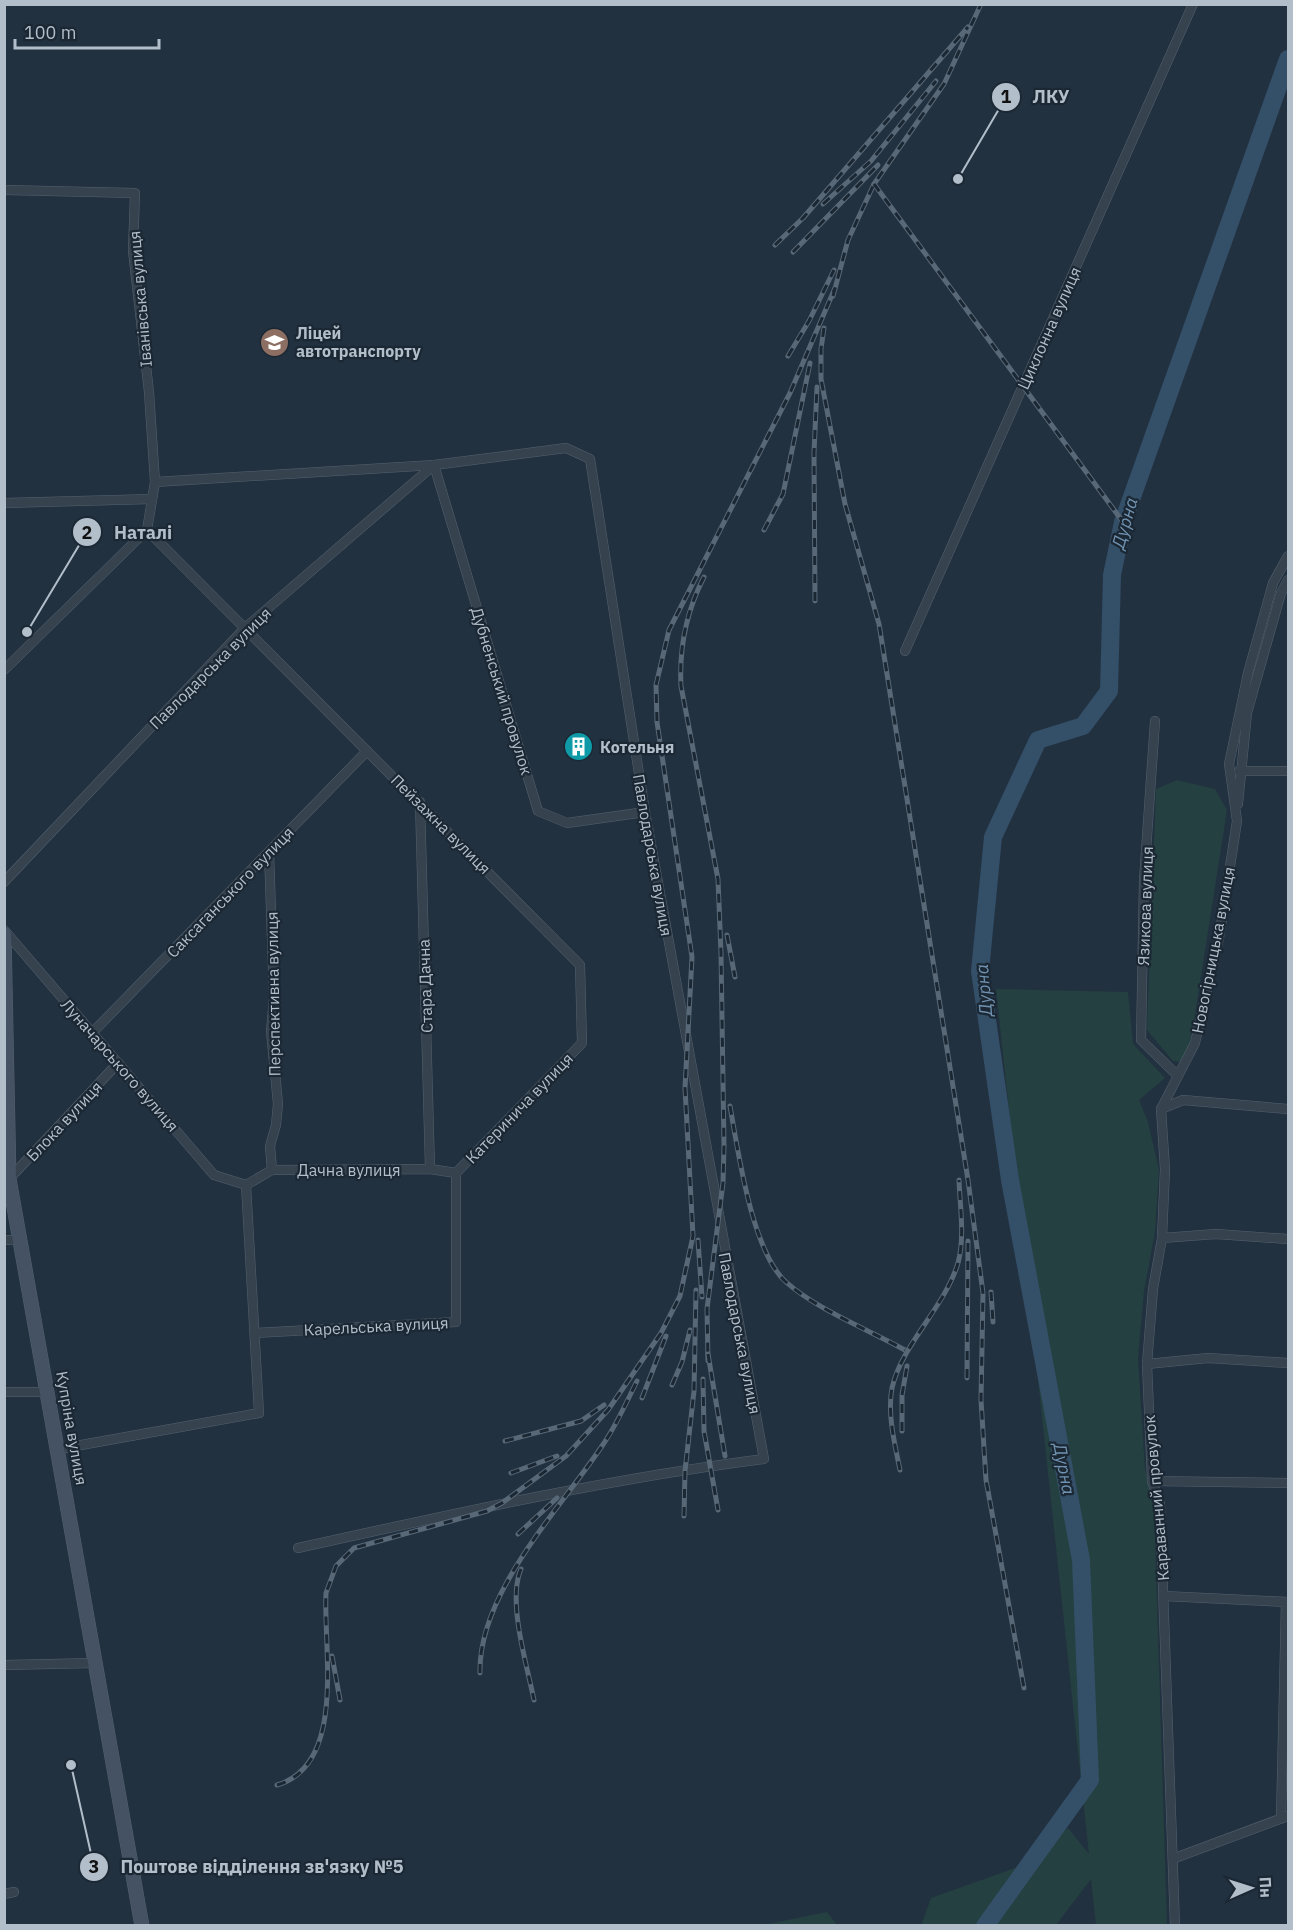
<svg xmlns="http://www.w3.org/2000/svg" width="1293" height="1930" font-family="'IBM Plex Sans',sans-serif">
<style>
.green{fill:#244040}
.lines{fill:none;stroke-linecap:round;stroke-linejoin:round}
.river{stroke:#344f68;stroke-width:18}
.street-casing{stroke:#54616d;stroke-width:10}
.secondary-casing{stroke:#54616d;stroke-width:15}
.street{stroke:#36434f;stroke-width:9}
.secondary{stroke:#445263;stroke-width:14}
.rail-casing{stroke:#586877;stroke-width:5}
.rail{stroke:#1b2834;stroke-width:3;stroke-dasharray:9;stroke-linecap:butt}
.labels{text-anchor:middle;stroke-width:4.5;stroke-linejoin:round;paint-order:stroke}
.street-label{font-size:16px;fill:#b2beca;stroke:#1b2834}
.poi-label{font-size:16px;font-weight:bold;fill:#b2beca;stroke:#1b2834;text-anchor:start}
.water-label{font-size:18px;font-style:italic;fill:#7092b0;stroke:#1b2834}
.leader{fill:none;stroke:#b2beca;stroke-width:2}
.callout-dot{fill:#b2beca;stroke:#1b2834;stroke-width:2}
.mark-label{font-size:18px;text-anchor:middle;font-weight:bold;fill:#111}
.callout-label{font-size:18px;text-anchor:middle;font-weight:bold;fill:#b2beca;stroke:#1b2834;stroke-width:4.5;stroke-linejoin:round;paint-order:stroke}
</style>
<rect width="100%" height="100%" fill="#223140"/>
<!-- green -->
<g class="green">
<polygon points="1177,780 1215,789 1227,810 1193,1027 1187,1054 1181,1062 1173,1061 1147,1030 1156,789"/>
<polygon points="996,989 1128,992 1133,1044 1165,1078 1139,1100 1148,1122 1159,1170 1155,1232 1144,1291 1138,1359 1145,1469 1154,1506 1167,1925 1096,1925 1091,1879 1056,1925 921,1926 931,1898 1018,1867 1068,1828 1089,1854"/>
<polygon points="827,1912 837,1925 760,1925 768,1924"/>
</g>
<g class="lines">
<!-- river -->
<polyline class="river" points="985,1926 1090,1780 1081,1560 1010,1180 980,971 993,837 1038,740 1083,726 1109,691 1112,575 1123,522 1288,59"/>
<defs>
<g id="street">
<polyline points="4,190 135,193 133,251 149,392 155,482 147,530 580,965 582,1043 456,1173"/>
<polyline points="155,482 434,465 538,811 567,823 645,812"/>
<polyline points="4,503 152,499"/>
<polyline points="905,651 1193,4"/>
<polyline points="4,670 147,530"/>
<polyline points="1155,721 1144,880 1141,1040 1178,1076"/>
<polyline points="1239,771 1288,771"/>
<polyline points="420,802 430,1169"/>
<polyline points="1238,804 1247,713 1281,593 1288,580"/>
<polyline points="269,852 274,998 271,1031 278,1104 276,1125 270,1146 272,1170"/>
<path d="M4 882 245 628 434 465 566 448 590 459 645 812 764 1459C607 1479 452 1514 298 1548"/>
<polyline points="4,930 214,1175 246,1185"/>
<polyline points="92,1033 367,751"/>
<polyline points="1161,1109 1183,1100 1288,1109"/>
<polyline points="9,1179 118,1063"/>
<polyline points="246,1185 272,1170 430,1169 456,1173"/>
<polyline points="1162,1238 1216,1234 1288,1239"/>
<polyline points="4,1240 22,1240"/>
<polyline points="255,1333 456,1322 456,1173"/>
<polyline points="1147,1364 1208,1358 1288,1363"/>
<polyline points="4,1392 49,1392"/>
<polyline points="59,1449 259,1413 246,1185"/>
<polyline points="1152,1481 1288,1483"/>
<polyline points="1164,1596 1288,1602"/>
<polyline points="4,1665 96,1663"/>
<polyline points="1281,1818 1286,1602"/>
<polyline points="1175,1858 1288,1816"/>
<polyline points="4,1894 14,1892"/>
<polyline points="1175,1926 1160,1504 1152,1481 1147,1364 1153,1289 1162,1238 1165,1169 1161,1109 1195,1043 1219,938 1237,821 1229,764 1248,673 1273,583 1288,556"/>
</g>
<polyline id="secondary" points="4,934 9,1179 142,1926"/>
</defs>
<!-- street casing -->
<use href="#street" class="street-casing"/>
<!-- secondary casing -->
<use href="#secondary" class="secondary-casing"/>
<!-- street -->
<use href="#street" class="street"/>
<!-- secondary -->
<use href="#secondary" class="secondary"/>
<defs>
<g id="rail">
<polyline points="874,184 1123,522"/>
<polyline points="823,204 871,161 936,81"/>
<polyline points="775,245 803,218 968,27"/>
<polyline points="793,252 878,165"/>
<polyline points="833,296 848,240 874,184 944,84 981,4"/>
<polyline points="824,328 821,349 821,379 845,504 879,624 968,1180 983,1293 981,1400 986,1480 1024,1688"/>
<polyline points="788,356 809,321 834,270"/>
<polyline points="764,530 783,494 810,363"/>
<path d="M704 577C686 612 679 647 681 686L718 879 721 953 724 1146 723 1183 707 1309 708 1361"/>
<polyline points="815,601 814,453 817,387"/>
<polyline points="727,935 735,977"/>
<path d="M730 1106C738 1151 752 1252 786 1282 816 1309 869 1330 905 1350"/>
<polyline points="698,1240 702,1297"/>
<polyline points="991,1292 993,1322"/>
<polyline points="708,1354 725,1456"/>
<polyline points="967,1378 968,1241"/>
<polyline points="703,1379 704,1431 718,1510"/>
<polyline points="672,1385 682,1362 690,1330"/>
<polyline points="642,1398 666,1336"/>
<polyline points="902,1431 902,1395 907,1366"/>
<polyline points="505,1441 581,1421 604,1405"/>
<path d="M900 1470C895 1445 887 1414 892 1388 902 1344 945 1307 958 1263 965 1237 960 1207 959 1180"/>
<polyline points="511,1473 557,1456"/>
<polyline points="684,1516 685,1471 694,1391 696,1290"/>
<polyline points="518,1534 557,1498"/>
<path d="M521 1569C507 1601 527 1665 534 1700"/>
<polyline points="332,1656 340,1700"/>
<path d="M480 1673C478 1593 560 1509 602 1446 616 1426 626 1403 637 1381"/>
<path d="M277 1785C347 1765 323 1648 326 1593L336 1566 354 1548 487 1511 502 1503 566 1456 608 1410 661 1333 680 1296 693 1236 685 1088 692 957 657 722 656 685 669 630 790 393 835 288"/>
</g>
</defs>
<!-- rail casing -->
<use href="#rail" class="rail-casing"/>
<!-- rail -->
<use href="#rail" class="rail"/>
</g>
<!-- icons -->
<defs>
<symbol id="university-disc" viewBox="-11 -11 22 22"><circle r="9.5" fill="#8d6e63" stroke="#1b2834"/><path d="M0-5L7-2L0 1L-7-2ZM-4 1L0 2.5L4 1V4Q0 6-4 4Z" fill="#fff"/></symbol>
<symbol id="building-disc" viewBox="-11 -11 22 22"><circle r="9.5" fill="#0f9aa8" stroke="#1b2834"/><path d="M-4-6H4V6H1V3H-1V6H-4ZM-2.5-4.3h1.7v1.8h-1.7ZM.8-4.3h1.7v1.8H.8ZM-2.5-1h1.7V.8h-1.7ZM.8-1h1.7V.8H.8Z" fill="#fff"/></symbol>
</defs>
<g fill-rule="evenodd">
<use href="#university-disc" x="258" y="326" width="33" height="33"/>
<use href="#building-disc" x="562" y="730" width="33" height="33"/>
</g>
<g class="labels">
<!-- street labels -->
<g class="street-label">
<text transform="translate(140 299) rotate(-95)" y="6">Іванівська вулиця</text>
<text transform="translate(1049 328) rotate(-66)" y="6">Циклонна вулиця</text>
<text transform="translate(210 668) rotate(-45)" y="6">Павлодарська вулиця</text>
<text transform="translate(502 691) rotate(73)" y="6">Дубненський провулок</text>
<text transform="translate(441 824) rotate(45)" y="6">Пейзажна вулиця</text>
<text transform="translate(653 855) rotate(80)" y="6">Павлодарська вулиця</text>
<text transform="translate(230 892) rotate(-46)" y="6">Саксаганського вулиця</text>
<text transform="translate(1145 906) rotate(-88)" y="6">Язикова вулиця</text>
<text transform="translate(1213 950) rotate(-79)" y="6">Новогірницька вулиця</text>
<text transform="translate(425 986) rotate(-92)" y="6">Стара Дачна</text>
<text transform="translate(273 994) rotate(-91)" y="6">Перспективна вулиця</text>
<text transform="translate(120 1065) rotate(49)" y="6">Луначарського вулиця</text>
<text transform="translate(519 1108) rotate(-46)" y="6">Катеринича вулиця</text>
<text transform="translate(64 1121) rotate(-47)" y="6">Блока вулиця</text>
<text x="349" y="1176">Дачна вулиця</text>
<text transform="translate(376 1326) rotate(-3)" y="6">Карельська вулиця</text>
<text transform="translate(740 1333) rotate(79)" y="6">Павлодарська вулиця</text>
<text transform="translate(72 1428) rotate(80)" y="6">Купріна вулиця</text>
<text transform="translate(1156 1498) rotate(-95)" y="6">Караванний провулок</text>
</g>
<!-- poi labels -->
<g class="poi-label">
<text x="296" y="339">Ліцей<tspan x="296" dy="18">автотранспорту</tspan></text>
<text x="600" y="753">Котельня</text>
</g>
<!-- water labels -->
<g class="water-label">
<text transform="translate(1125 523) rotate(-74)" y="6">Дурна</text>
<text transform="translate(984 990) rotate(-95)" y="6">Дурна</text>
<text transform="translate(1064 1469) rotate(79)" y="6">Дурна</text>
</g>
</g>
<!-- callouts -->
<path class="leader" d="M958 179L1006 97M27 632L87 532M71 1765L94 1867"/>
<g class="callout-dot">
<circle cx="958" cy="179" r="6"/>
<circle cx="27" cy="632" r="6"/>
<circle cx="71" cy="1765" r="6"/>
<circle cx="1006" cy="97" r="15"/>
<circle cx="87" cy="532" r="15"/>
<circle cx="94" cy="1867" r="15"/>
</g>
<g class="mark-label">
<text x="1006" y="103">1</text>
<text x="87" y="539">2</text>
<text x="94" y="1873">3</text>
</g>
<g class="callout-label">
<text x="1051" y="103">ЛКУ</text>
<text x="143" y="539">Наталі</text>
<text x="262" y="1873">Поштове відділення зв'язку №5</text>
</g>
<!-- border -->
<rect width="1293" height="1930" fill="none" stroke="#b2beca" stroke-width="12"/>
<!-- north arrow -->
<g transform="translate(1251 1888) rotate(87)" stroke="#1b2834" stroke-width="4.5" paint-order="stroke">
<path d="M0-4.5L10 22L0 15L-10 22Z" fill="#b2beca"/>
<text y="-9" font-size="16" font-weight="bold" text-anchor="middle" fill="#b2beca">Пн</text>
</g>
<!-- scale -->
<path d="M15 39v9h144v-9" fill="none" stroke="#b2beca" stroke-width="3"/>
<text x="24" y="39" font-size="18" fill="#b2beca" stroke="#1b2834" stroke-width="4.5" paint-order="stroke">100 m</text>
</svg>
